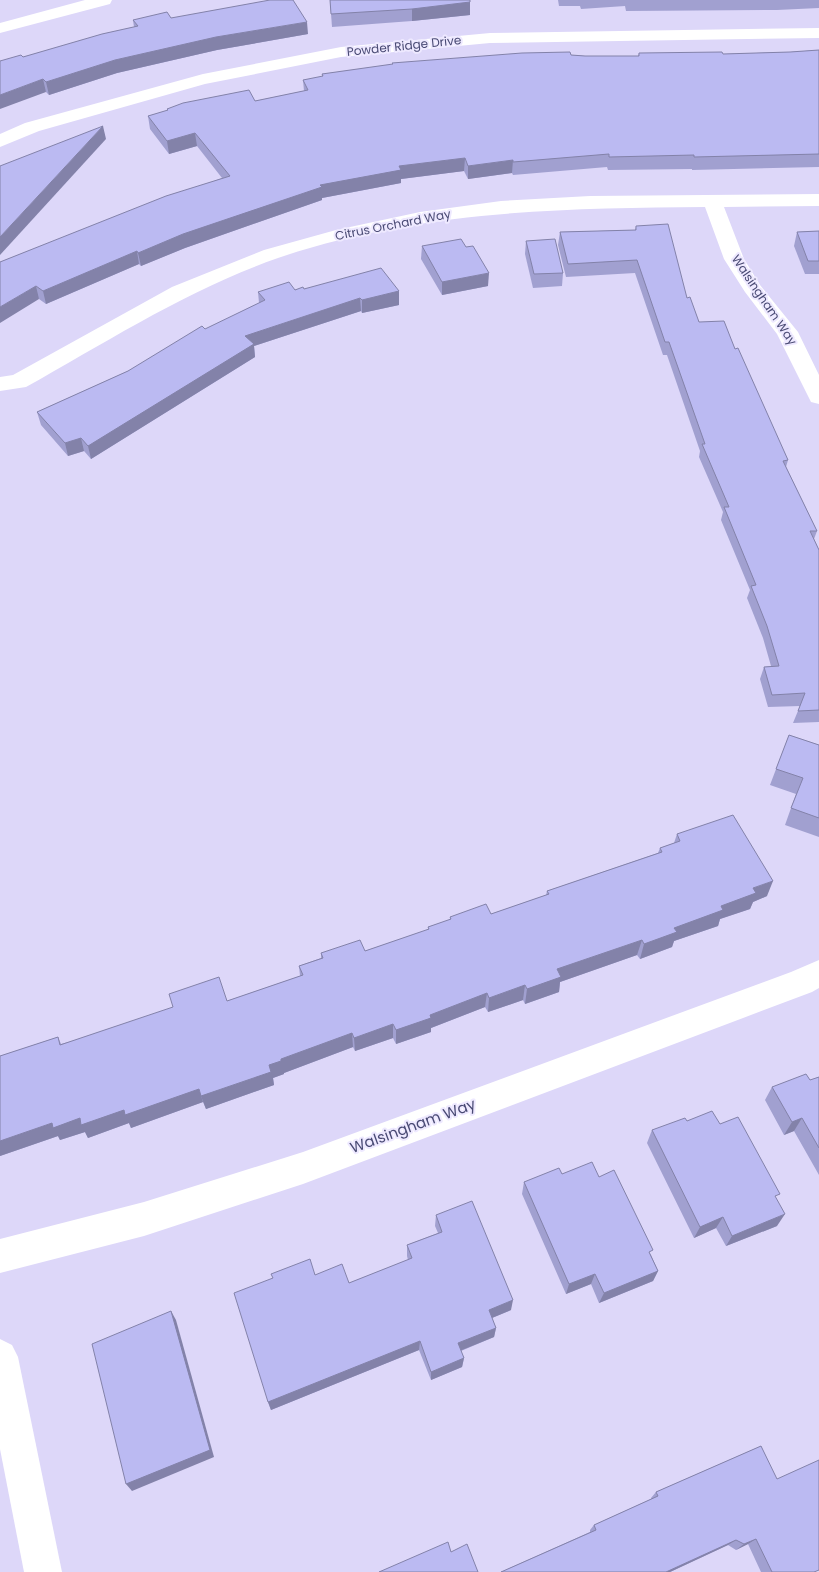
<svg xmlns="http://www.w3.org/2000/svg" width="819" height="1572" font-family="Poppins,sans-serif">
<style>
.residential{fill:#ddd7f9}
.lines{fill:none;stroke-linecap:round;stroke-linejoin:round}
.street{fill:#fff;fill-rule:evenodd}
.secondary{fill:#fff;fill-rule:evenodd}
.wall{fill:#a1a0d0}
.shaded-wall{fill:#8382a9}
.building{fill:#bbbaf2;stroke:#8382a9}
.labels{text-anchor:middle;stroke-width:4;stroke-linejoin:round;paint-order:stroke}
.far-street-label{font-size:12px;fill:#494a74;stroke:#eee9ff}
.street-label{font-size:15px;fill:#494a74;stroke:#eee9ff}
</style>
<rect width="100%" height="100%" fill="#e8e2fc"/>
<!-- residential -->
<rect class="residential" x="0" y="0" width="819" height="1572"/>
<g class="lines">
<!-- street -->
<g class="street">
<polygon points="819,28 819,38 490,43 341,57 205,84 39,131 0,147 0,134 25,123 203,74 341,47 490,33"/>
<path d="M819 194V206L724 207 744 259 760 285 798 332 819 375V404L811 402 777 334 745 292 724 259 705 207C561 208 416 211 278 258 189 289 108 341 26 387L0 391V377L13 375 172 287 264 250 336 230 420 212 501 201 590 196Z"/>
<polygon points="819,960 819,988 812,992 303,1184 144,1236 0,1273 0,1239 144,1202 303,1152 791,972"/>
<polygon points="0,1339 12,1345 18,1357 62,1572 24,1572 0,1449"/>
</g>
<!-- secondary -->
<polygon class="secondary" points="85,0 112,0 110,4 0,33 0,23"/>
</g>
<!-- wall -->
<g class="wall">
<polygon points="330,0 470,0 470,15 412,21 332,27"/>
<polygon points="558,0 819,0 819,8 777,10 626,11 625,6 581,9 580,6 559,6"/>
<polygon points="171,18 308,34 217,50 117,73 49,95 46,92 23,57 134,27 133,20"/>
<polygon points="819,50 819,167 692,170 692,169 608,170 607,167 513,175 512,173 468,179 464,171 401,179 401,183 322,198 322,200 185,248 141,266 139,264 46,304 39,299 0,262 222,178 197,146 169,154 150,129 148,116 167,111 167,109 255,101 304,91 303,80 322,77 322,74 393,65 392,63 571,55 585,56 638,56 639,53 723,54 790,52"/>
<polygon points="636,226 687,298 699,322 735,349 788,460 786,467 817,531 814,539 819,550 819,722 793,723 800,706 768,707 760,679 764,667 771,666 763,638 747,598 750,590 721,520 723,512 699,457 700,451 667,355 663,355 635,273 566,277 558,245 560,232 635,230"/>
<polygon points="819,231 819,274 805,274 794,246 797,232"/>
<polygon points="526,241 563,273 562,286 533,288 525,254"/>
<polygon points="422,246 488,286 442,295 421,259"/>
<polygon points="304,289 399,291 399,305 362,313 361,311 254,346 255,357 91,459 84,451 68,456 41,425 37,412 128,371 259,303 258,292"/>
<polygon points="789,735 819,745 819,837 785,825 796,794 770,785"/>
<polygon points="677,834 767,896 753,902 750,909 720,919 718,926 674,941 672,947 640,959 637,955 560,982 559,992 525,1004 523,1000 488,1012 485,1007 431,1028 431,1032 396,1044 393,1038 355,1051 353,1047 284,1073 284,1074 273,1078 274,1085 206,1109 203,1102 131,1128 129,1123 88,1138 85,1132 60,1140 58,1136 0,1156 0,1056 58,1037 61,1044 227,1001 300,976 299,966 321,958 321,953 365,951 428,930 428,927 450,920 450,917 491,914 546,895 547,891 658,853 660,848 674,843"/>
<polygon points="819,1077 819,1175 794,1131 784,1135 765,1100 772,1087 810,1080"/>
<polygon points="687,1121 720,1124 776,1199 777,1226 726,1246 716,1228 694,1238 647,1143 652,1130"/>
<polygon points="562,1174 599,1177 651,1255 658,1271 653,1281 599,1303 591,1284 566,1294 522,1194 524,1182"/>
<polygon points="436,1215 511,1310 492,1318 496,1328 494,1337 461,1351 464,1358 462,1367 431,1380 419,1350 271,1410 268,1402 315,1275 349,1283 408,1260 407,1256 407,1245 438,1233 435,1226"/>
<polygon points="761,1446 815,1572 761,1572 748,1544 736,1550 728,1545 670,1572 501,1572 590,1532 590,1530 594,1525 651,1499 651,1498 656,1492"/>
</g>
<!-- shaded-wall -->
<g class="shaded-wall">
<polygon points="470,2 470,15 412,21 412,9"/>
<polygon points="307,22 308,34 217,50 117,73 49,95 46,82 115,60 216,37"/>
<polygon points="43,79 46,92 0,109 0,95"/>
<polygon points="103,126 106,139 0,255 0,237"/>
<polygon points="195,133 197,146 169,154 167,141"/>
<polygon points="465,158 464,171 401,179 401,183 322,198 322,200 185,248 141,266 138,253 183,234 320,185 399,166"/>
<polygon points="513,160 512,173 468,179 468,166"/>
<polygon points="137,251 139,264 46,304 43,291"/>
<polygon points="489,273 488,286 442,295 442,282"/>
<polygon points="36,286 39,299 0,323 0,307"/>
<polygon points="399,291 399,305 362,313 362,300"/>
<polygon points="360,298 361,311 254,346 255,357 91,459 88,446 245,336"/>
<polygon points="81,438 84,451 68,456 65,443"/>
<polygon points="773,881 767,896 753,902 750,909 720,919 718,926 674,941 672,947 640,959 644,944 674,928 753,888"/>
<polygon points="642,940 637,955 560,982 559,992 525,1004 527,989 557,969"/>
<polygon points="525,985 523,1000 488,1012 489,998"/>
<polygon points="487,993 485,1007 431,1028 431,1032 396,1044 396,1030 430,1015"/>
<polygon points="393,1024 393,1038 355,1051 354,1038"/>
<polygon points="352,1033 353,1047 284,1073 284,1074 273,1078 274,1085 206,1109 201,1096 281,1059"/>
<polygon points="199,1089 203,1102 131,1128 129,1123 88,1138 85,1132 60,1140 58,1136 0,1156 0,1141 52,1123 124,1110"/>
<polygon points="802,1118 794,1131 784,1135 792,1122"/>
<polygon points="785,1214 777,1226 726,1246 732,1236"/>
<polygon points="723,1217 716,1228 694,1238 700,1227"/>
<polygon points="658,1271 653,1281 599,1303 604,1293"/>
<polygon points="595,1274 591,1284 566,1294 569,1284"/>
<polygon points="513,1300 511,1310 487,1320 489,1310"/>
<polygon points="171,1311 176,1320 214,1457 132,1491 126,1484"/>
<polygon points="496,1328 494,1337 457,1352 458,1343"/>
<polygon points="420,1341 419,1350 271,1410 268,1402"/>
<polygon points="464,1358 462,1367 431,1380 431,1372"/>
<polygon points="756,1539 748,1544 736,1550 744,1544"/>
<polygon points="736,1540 728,1545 670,1572 666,1572"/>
</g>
<!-- building -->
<g class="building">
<polygon points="270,0 293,0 307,22 216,37 115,60 46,82 43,79 0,95 0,61 21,55 23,57 102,34 138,26 133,20 167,12 171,18"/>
<polygon points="330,0 470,0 470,2 412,9 331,14"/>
<polygon points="819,50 819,154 694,157 694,155 609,157 609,154 513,162 513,160 468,166 465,158 399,166 401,170 320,185 322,187 183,234 138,253 137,251 43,291 36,286 0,307 0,262 166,196 230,176 195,133 167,141 148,116 168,110 167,109 183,103 249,90 255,101 308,90 303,80 323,76 322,74 393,64 392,63 522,53 570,52 571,55 585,56 639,56 639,53 722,52 723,54 790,52"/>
<polygon points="103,126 0,237 0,166"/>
<polygon points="668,224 687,298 690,297 699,322 724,321 735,349 738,348 788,460 783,461 817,531 810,531 819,550 819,710 798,711 805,693 772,695 764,667 779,666 767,626 751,586 756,585 724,507 729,507 702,444 705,444 669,342 665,342 637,260 568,264 560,232 636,230 636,226"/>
<polygon points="819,231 819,261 808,261 797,232"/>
<polygon points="461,239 466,247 473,246 489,273 442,282 422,246"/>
<polygon points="555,239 563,273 534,274 526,241"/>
<polygon points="381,268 399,291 362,300 360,298 245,336 254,344 88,446 81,438 65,443 37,412 128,371 202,326 205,329 265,300 258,292 289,282 295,290 303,287 304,289"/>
<polygon points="789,735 819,745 819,818 791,808 803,778 776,769"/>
<polygon points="733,815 773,881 753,888 756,893 721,906 723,910 674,928 677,932 644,944 642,940 557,969 561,977 527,989 525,985 489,998 487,993 430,1015 431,1018 396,1030 393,1024 354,1038 352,1033 281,1059 281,1061 269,1065 271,1072 201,1096 199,1089 125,1115 124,1110 81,1125 80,1118 53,1128 52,1123 0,1141 0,1056 58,1037 60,1045 173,1007 169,994 219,977 227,1001 303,975 299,966 323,958 321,953 360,940 365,951 429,929 428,927 451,919 450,917 486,904 491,914 549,894 547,891 662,852 660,848 680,841 677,834"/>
<polygon points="806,1074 810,1080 819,1077 819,1148 802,1118 792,1122 772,1087"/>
<polygon points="712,1111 720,1124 738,1117 780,1194 775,1196 785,1214 732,1236 723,1217 700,1227 652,1130 685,1118 687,1121"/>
<polygon points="592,1162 599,1177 614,1170 653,1250 649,1252 658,1271 604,1293 595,1274 569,1284 524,1182 559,1168 562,1174"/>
<polygon points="472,1201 513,1300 489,1310 496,1328 458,1343 464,1358 431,1372 420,1341 268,1402 234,1293 273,1278 271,1274 310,1259 315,1275 342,1264 349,1283 412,1258 407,1245 442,1232 436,1215"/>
<polygon points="171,1311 210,1450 126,1484 92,1344"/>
<polygon points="761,1446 777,1479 819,1460 819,1570 814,1572 772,1572 756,1539 744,1544 736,1540 666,1572 501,1572 596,1530 594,1525 658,1496 656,1492"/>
<polygon points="448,1542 451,1552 467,1544 478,1572 379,1572"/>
</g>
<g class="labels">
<!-- far-street labels -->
<g class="far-street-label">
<text transform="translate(404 46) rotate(-6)" y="4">Powder Ridge Drive</text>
<text transform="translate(393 225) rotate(-11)" y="4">Citrus Orchard Way</text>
<text transform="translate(764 300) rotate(56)" y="4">Walsingham Way</text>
</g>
<!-- street labels -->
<g class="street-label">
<text transform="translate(413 1126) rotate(-20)" y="5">Walsingham Way</text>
</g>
</g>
</svg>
